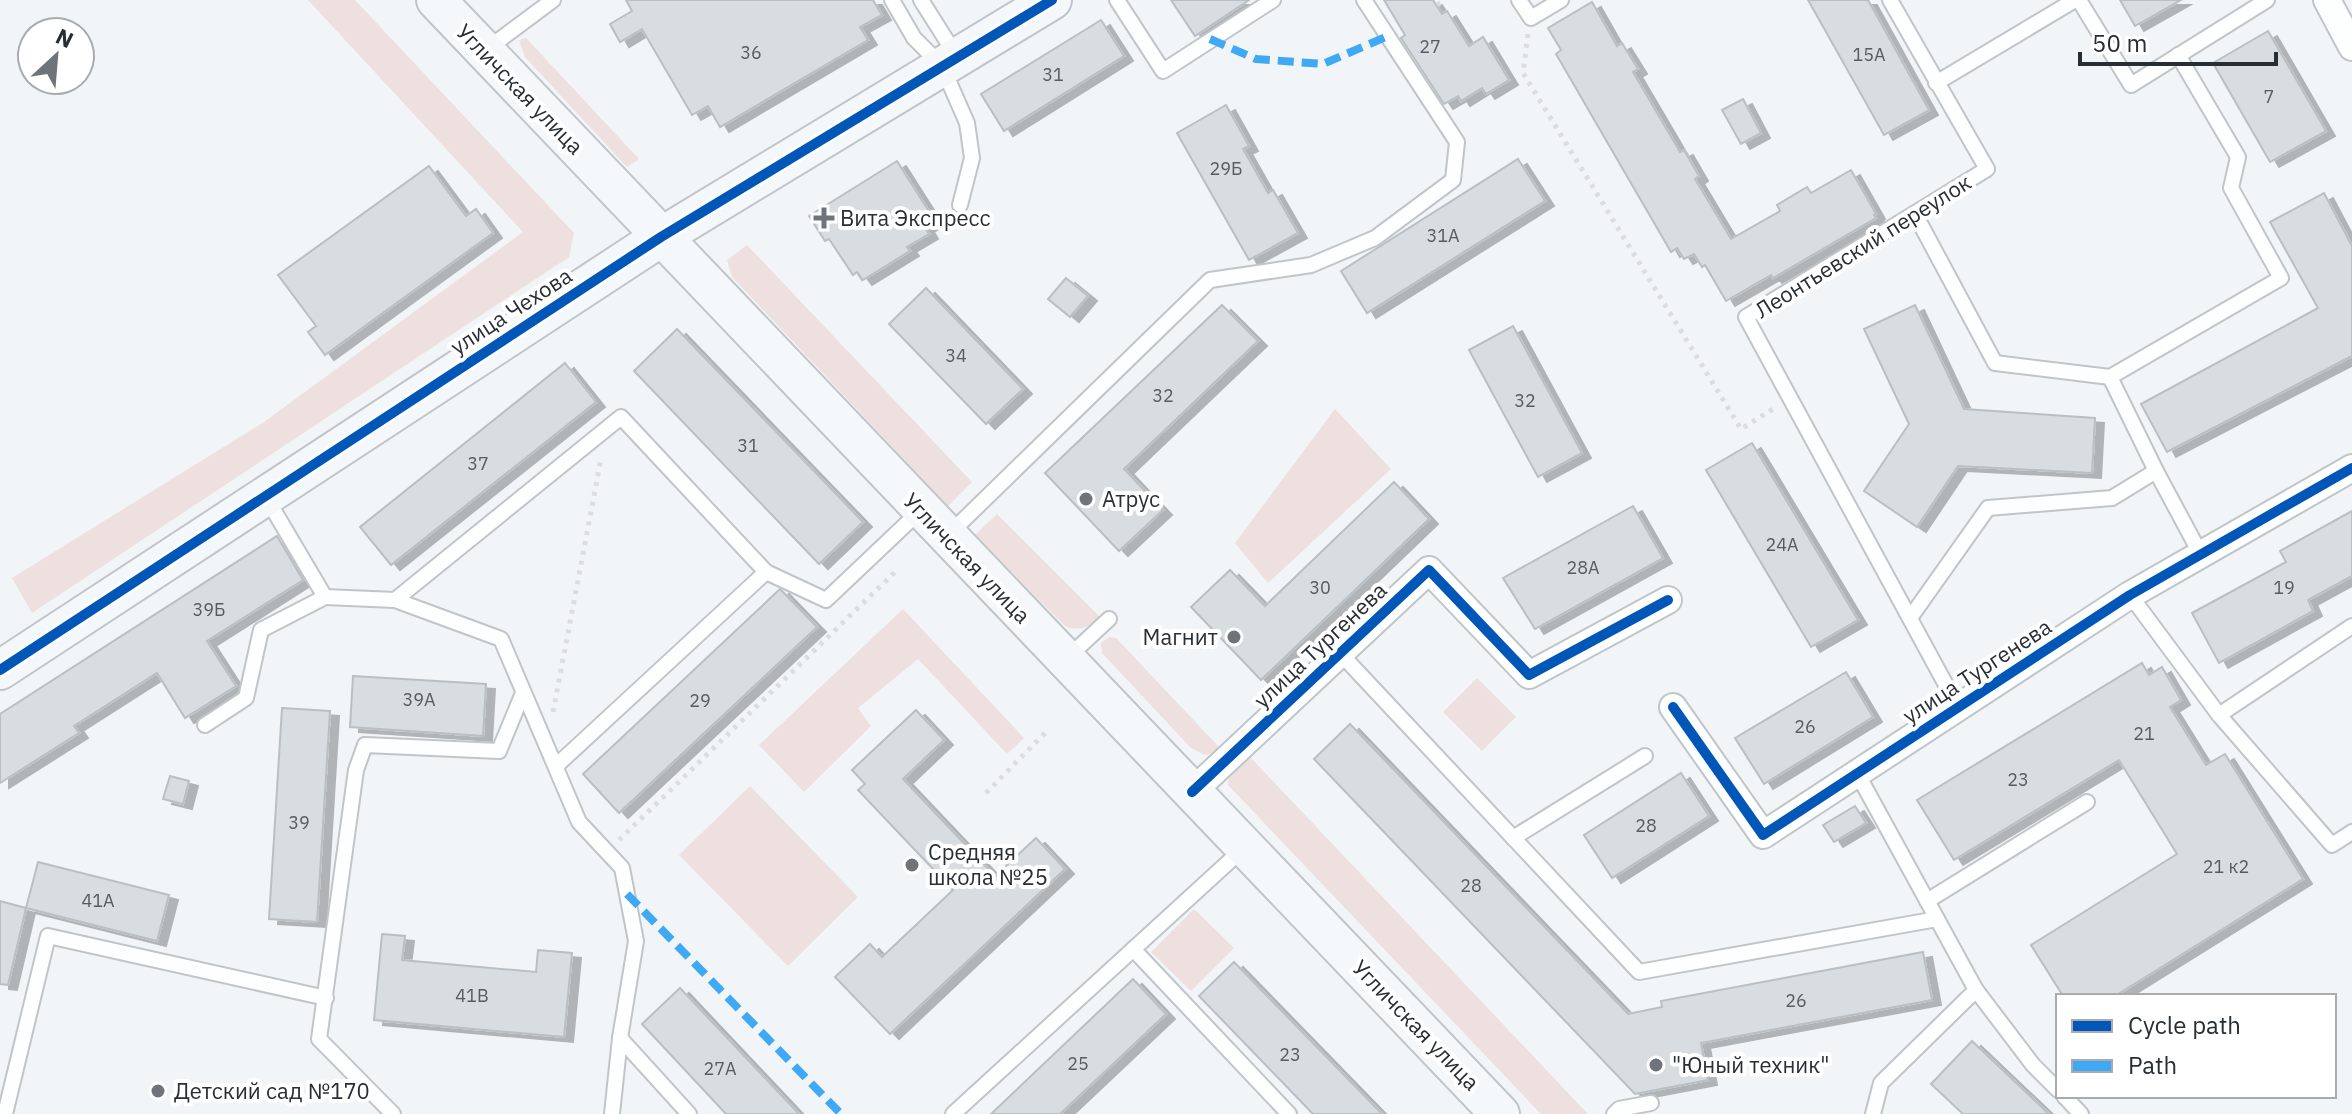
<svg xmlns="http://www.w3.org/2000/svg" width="2352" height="1114" font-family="'IBM Plex Sans',sans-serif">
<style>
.green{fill:#ede0de}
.building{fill:#d8dde1;stroke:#babfc3;stroke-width:2;filter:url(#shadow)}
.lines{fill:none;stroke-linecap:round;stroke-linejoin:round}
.lane-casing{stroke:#c0c5c9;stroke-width:18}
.street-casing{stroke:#c0c5c9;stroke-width:30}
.secondary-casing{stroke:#c0c5c9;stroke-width:42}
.path{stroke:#dcddde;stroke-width:5;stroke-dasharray:4 6;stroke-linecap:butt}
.lane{stroke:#fdfefe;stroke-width:14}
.street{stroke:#fdfefe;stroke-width:26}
.secondary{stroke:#f5f8fa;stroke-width:38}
.quiet{stroke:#3fa9f5;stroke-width:8;stroke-dasharray:16 8;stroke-linecap:butt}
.cycleway-casing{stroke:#fff;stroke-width:15}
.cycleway{stroke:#0057b8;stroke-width:10}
.poi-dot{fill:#6e7479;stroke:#fff;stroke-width:3}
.labels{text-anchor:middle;stroke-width:8;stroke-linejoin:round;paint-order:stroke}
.number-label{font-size:18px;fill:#565c62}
.street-label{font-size:22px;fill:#272e34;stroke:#fff}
.poi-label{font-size:22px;fill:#272e34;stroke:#fff;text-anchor:start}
</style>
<defs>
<filter id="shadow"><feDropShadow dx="9" dy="5" stdDeviation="0" flood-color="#0004"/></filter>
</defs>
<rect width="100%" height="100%" fill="#f2f5f8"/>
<!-- green -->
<g class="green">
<polygon points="308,0 355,0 574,233 569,257 32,613 12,578 264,422 523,232"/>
<polygon points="526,38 639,159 627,167 525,57 519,40"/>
<polygon points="747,245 972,482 948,506 732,277 727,260"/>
<polygon points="1335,409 1391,469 1268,583 1235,543"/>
<path d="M997 514 1100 617C1091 627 1079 632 1065 626L975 535Z"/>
<polygon points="903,609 1024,738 1007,754 918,659 858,708 871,726 804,792 759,745"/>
<polygon points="1109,637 1116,638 1219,747 1213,753 1205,755 1191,748 1102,653 1101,643"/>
<polygon points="1477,678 1516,717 1482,751 1443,712"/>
<path d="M1250 757 1588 1114H1541L1228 785C1229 770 1236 762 1250 757Z"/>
<polygon points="750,786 858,897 788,966 679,855"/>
<polygon points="1194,909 1234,948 1191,991 1151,952"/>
</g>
<!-- building -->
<g class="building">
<polygon points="626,0 873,0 882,15 860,27 868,40 720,127 708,106 692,115 642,29 620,42 610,24 632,11"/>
<polygon points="1171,0 1249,0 1195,36"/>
<polygon points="1384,0 1433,0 1442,14 1447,11 1469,46 1483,37 1509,80 1486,94 1482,88 1461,101 1458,96 1444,104 1401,38 1405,35"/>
<polygon points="1808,0 1868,0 1929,110 1884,135"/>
<polygon points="2120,0 2181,0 2135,26"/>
<polygon points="1592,2 1617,46 1622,43 1638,69 1633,72 1680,152 1684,150 1699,176 1695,179 1731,239 1780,211 1777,205 1807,187 1811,193 1851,170 1876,214 1874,215 1876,218 1773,278 1771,275 1726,301 1705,265 1702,267 1694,254 1684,259 1677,248 1671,252 1556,54 1561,50 1548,28"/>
<polygon points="1101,20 1124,56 1004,131 981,94"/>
<polygon points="2268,31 2326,131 2270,162 2213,63"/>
<polygon points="1743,99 1761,133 1741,144 1722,110"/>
<polygon points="1226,105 1249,146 1243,149 1268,193 1273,190 1298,233 1249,260 1177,133"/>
<polygon points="1518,159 1545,201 1367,313 1341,271"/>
<polygon points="897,161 935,221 925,227 929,234 907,247 910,251 863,280 857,272 853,275 829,239 825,241 809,216"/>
<polygon points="429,166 466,216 476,209 493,233 325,355 308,332 316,326 278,275"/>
<polygon points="2324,193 2352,246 2352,356 2167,452 2141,404 2318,308 2270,222"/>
<polygon points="1066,278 1088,296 1070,317 1048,299"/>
<polygon points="926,288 1023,389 986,424 889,324"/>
<polygon points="1222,305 1258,341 1124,469 1163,510 1119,551 1045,473"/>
<polygon points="1915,305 1964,409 2095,418 2092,473 1958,466 1917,527 1864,491 1909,424 1864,329"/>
<polygon points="1513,326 1582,453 1538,477 1469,350"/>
<polygon points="677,329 863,522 819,564 634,371"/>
<polygon points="565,363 596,402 391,565 360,527"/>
<polygon points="1752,443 1858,620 1811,647 1706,470"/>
<polygon points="1394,482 1429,519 1261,680 1191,607 1230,570 1265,606"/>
<polygon points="1633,506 1663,558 1535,629 1503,578"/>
<polygon points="2352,511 2352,576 2308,600 2313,611 2219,663 2192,613 2286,562 2280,551"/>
<polygon points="277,536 303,580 207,641 236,686 185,718 157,673 74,726 79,733 0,783 0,714"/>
<polygon points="780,589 817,627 619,813 583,774"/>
<polygon points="2142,663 2149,675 2162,667 2181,700 2170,707 2206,765 2225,754 2303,879 2115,996 2063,996 2031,945 2177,854 2119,760 1954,860 1917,800"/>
<polygon points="1846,672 1873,717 1764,784 1735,738"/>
<polygon points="353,676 486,684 483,736 350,727"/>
<polygon points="282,708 330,711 317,922 269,919"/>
<polygon points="916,710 944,740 903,779 995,876 1036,838 1065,869 890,1034 835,977 870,944 882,957 953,890 858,790 865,784 852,770"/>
<polygon points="1350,724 1628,1014 1662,1007 1661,1001 1923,952 1932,1000 1701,1043 1708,1080 1635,1094 1314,759"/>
<polygon points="1681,773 1709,816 1612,878 1584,835"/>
<polygon points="170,776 189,781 183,804 163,799"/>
<polygon points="1855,806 1866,823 1834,842 1823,825"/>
<polygon points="38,862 169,895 157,941 26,908"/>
<polygon points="0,901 26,908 8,985 0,984"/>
<polygon points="382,934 405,936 402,960 536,972 538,950 572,953 564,1037 374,1020"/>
<polygon points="1234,962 1382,1114 1313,1114 1199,996"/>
<polygon points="1133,979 1166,1014 1060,1114 991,1114"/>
<polygon points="680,988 799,1114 726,1114 642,1024"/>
<polygon points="1972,1041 2049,1114 1963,1114 1931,1084"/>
</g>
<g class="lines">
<defs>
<g id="lane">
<polyline points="892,0 914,38 942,66 967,123 972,158 960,205"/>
<polyline points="921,0 957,57"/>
<polyline points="1117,0 1163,71 1273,0"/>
<polyline points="1519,0 1531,18 1561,0"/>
<polyline points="1890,0 1987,169 1746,317 1958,707"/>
<polyline points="2079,0 2131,85 2267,0"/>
<polyline points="486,50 553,0"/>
<polyline points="1936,83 2075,0"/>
<polyline points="1915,214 1995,363 2110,377 2156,471"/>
<polyline points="2110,377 2281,278 2231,188 2238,157 2178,55"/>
<polyline points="267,499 325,597 395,600 501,639 579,822 622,868 636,941 620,1038 612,1114"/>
<polyline points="947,536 1210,280 1311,265 1375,238 1453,180 1457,142 1364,0"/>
<polyline points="2130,595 2219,715"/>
<polyline points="395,600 621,417 766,572"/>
<polyline points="1910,618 1988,508 2112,498 2156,471 2200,553"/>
<polyline points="2352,626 2219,715 2332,845 2352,832"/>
<polyline points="1340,653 1639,972 1937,919"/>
<polyline points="1065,660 1109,619"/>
<polyline points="205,725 246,698 261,630 325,597"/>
<polyline points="556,766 766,572 826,600 921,510"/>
<polyline points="1857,773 1976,990 1881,1083 1873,1114"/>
<polyline points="1513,838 1645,756"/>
<polyline points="1927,901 2087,802"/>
<polyline points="1133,949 1289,1114"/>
<polyline points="1976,990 2033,1065 2058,1090"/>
<polyline points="620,1038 689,1114"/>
<polyline points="2064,1096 2081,1114"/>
<polyline points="5,1114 48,936 326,998"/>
<polyline points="393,1114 319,1039 356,770 365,745 499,751 523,693"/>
<polyline points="953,1114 1245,847"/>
<polyline points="1614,1114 1619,1109 1651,1103"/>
</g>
<g id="street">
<polyline points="2327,0 2352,47"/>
<polyline points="1673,707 1763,835 2130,595 2352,468"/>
<polyline points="1192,792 1429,570 1529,675 1668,600"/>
</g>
<g id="secondary">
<polyline points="436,0 1500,1114"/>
<polyline points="0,670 661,237 1052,0"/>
</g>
</defs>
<!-- lane casing -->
<use href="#lane" class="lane-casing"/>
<!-- street casing -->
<use href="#street" class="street-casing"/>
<!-- secondary casing -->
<use href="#secondary" class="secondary-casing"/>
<!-- path -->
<g class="path">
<polyline points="1437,5 1445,0"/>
<polyline points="1404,26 1420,16"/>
<polyline points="1528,34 1523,73 1741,429 1776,407"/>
<polyline points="553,712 601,459"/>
<polyline points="986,793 1045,733"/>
<polyline points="619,840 895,572"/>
</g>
<!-- lane -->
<use href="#lane" class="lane"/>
<!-- street -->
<use href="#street" class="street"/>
<!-- secondary -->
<use href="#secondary" class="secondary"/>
<!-- quiet -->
<g class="quiet">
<polyline points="1210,39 1256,59 1323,64 1388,36"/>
<polyline points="627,894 841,1114"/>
</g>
<defs>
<g id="cycleway">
<polyline points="0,670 661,237 1052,0"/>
<polyline points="1673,707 1763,835 2130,595 2352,468"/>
<polyline points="1192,792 1429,570 1529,675 1668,600"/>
</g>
</defs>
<!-- cycleway casing -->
<use href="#cycleway" class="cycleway-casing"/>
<!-- cycleway -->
<use href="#cycleway" class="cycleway"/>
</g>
<!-- markers -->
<g class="poi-dot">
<path d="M820 206h8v8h8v8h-8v8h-8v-8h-8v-8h8z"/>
<circle cx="1086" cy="499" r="8"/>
<circle cx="1234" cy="637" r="8"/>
<circle cx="912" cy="865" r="8"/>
<circle cx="1656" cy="1065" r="8"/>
<circle cx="158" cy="1091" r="8"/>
</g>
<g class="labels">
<!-- number labels -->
<g class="number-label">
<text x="1430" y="53">27</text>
<text x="751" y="59">36</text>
<text x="1869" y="61">15А</text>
<text x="1053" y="81">31</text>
<text x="2269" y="103">7</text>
<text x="1226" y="175">29Б</text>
<text x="1443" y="242">31А</text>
<text x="956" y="362">34</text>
<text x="1163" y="402">32</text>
<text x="1525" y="407">32</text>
<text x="748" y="452">31</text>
<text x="478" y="470">37</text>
<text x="1782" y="551">24А</text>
<text x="1583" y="574">28А</text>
<text x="1320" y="594">30</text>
<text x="2284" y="594">19</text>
<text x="209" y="616">39Б</text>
<text x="419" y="706">39А</text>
<text x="700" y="707">29</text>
<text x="1805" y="733">26</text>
<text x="2144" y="740">21</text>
<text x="2018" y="786">23</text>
<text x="299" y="829">39</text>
<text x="1646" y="832">28</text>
<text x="2226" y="873">21 к2</text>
<text x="1471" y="892">28</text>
<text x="98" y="907">41А</text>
<text x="472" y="1002">41В</text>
<text x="1796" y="1007">26</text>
<text x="1290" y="1061">23</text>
<text x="1078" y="1070">25</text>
<text x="720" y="1075">27А</text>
</g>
<!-- street labels -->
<g class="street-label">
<text transform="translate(520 89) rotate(46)" y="8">Угличская улица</text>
<text transform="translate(1863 246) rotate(-32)" y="8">Леонтьевский переулок</text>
<text transform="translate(511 311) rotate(-33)" y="8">улица Чехова</text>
<text transform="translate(967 558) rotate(46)" y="8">Угличская улица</text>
<text transform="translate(1320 645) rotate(-43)" y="8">улица Тургенева</text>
<text transform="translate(1977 671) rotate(-33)" y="8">улица Тургенева</text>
<text transform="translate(1416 1025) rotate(46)" y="8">Угличская улица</text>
</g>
<!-- poi labels -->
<g class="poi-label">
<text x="840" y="226">Вита Экспресс</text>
<text x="1102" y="507">Атрус</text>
<text x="1218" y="645" text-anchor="end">Магнит</text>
<text x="928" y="860">Средняя<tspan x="928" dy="25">школа №25</tspan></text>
<text x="1672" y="1073">"Юный техник"</text>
<text x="174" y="1099">Детский сад №170</text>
</g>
</g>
<!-- legend -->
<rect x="2056" y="994" width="280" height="104" fill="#ffffff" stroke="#a9abae" stroke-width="2"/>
<rect x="2072" y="1020" width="40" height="12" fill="#0057b8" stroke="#a9abae" stroke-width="2"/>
<text x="2128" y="1034" font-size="24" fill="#272e34">Cycle path</text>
<rect x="2072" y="1060" width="40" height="12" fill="#3fa9f5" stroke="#a9abae" stroke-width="2"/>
<text x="2128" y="1074" font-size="24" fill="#272e34">Path</text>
<!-- north arrow -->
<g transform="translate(56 56) rotate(26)"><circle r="38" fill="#ffffff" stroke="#a9abae" stroke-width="2"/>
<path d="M0-6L14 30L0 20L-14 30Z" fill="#6e7479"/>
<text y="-12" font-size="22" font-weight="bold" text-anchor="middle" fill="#272e34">N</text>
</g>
<!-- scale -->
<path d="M2080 52v12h196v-12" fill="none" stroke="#272e34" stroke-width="4"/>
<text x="2092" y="52" font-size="24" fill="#272e34" stroke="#ffffff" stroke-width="6" paint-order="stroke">50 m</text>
</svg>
